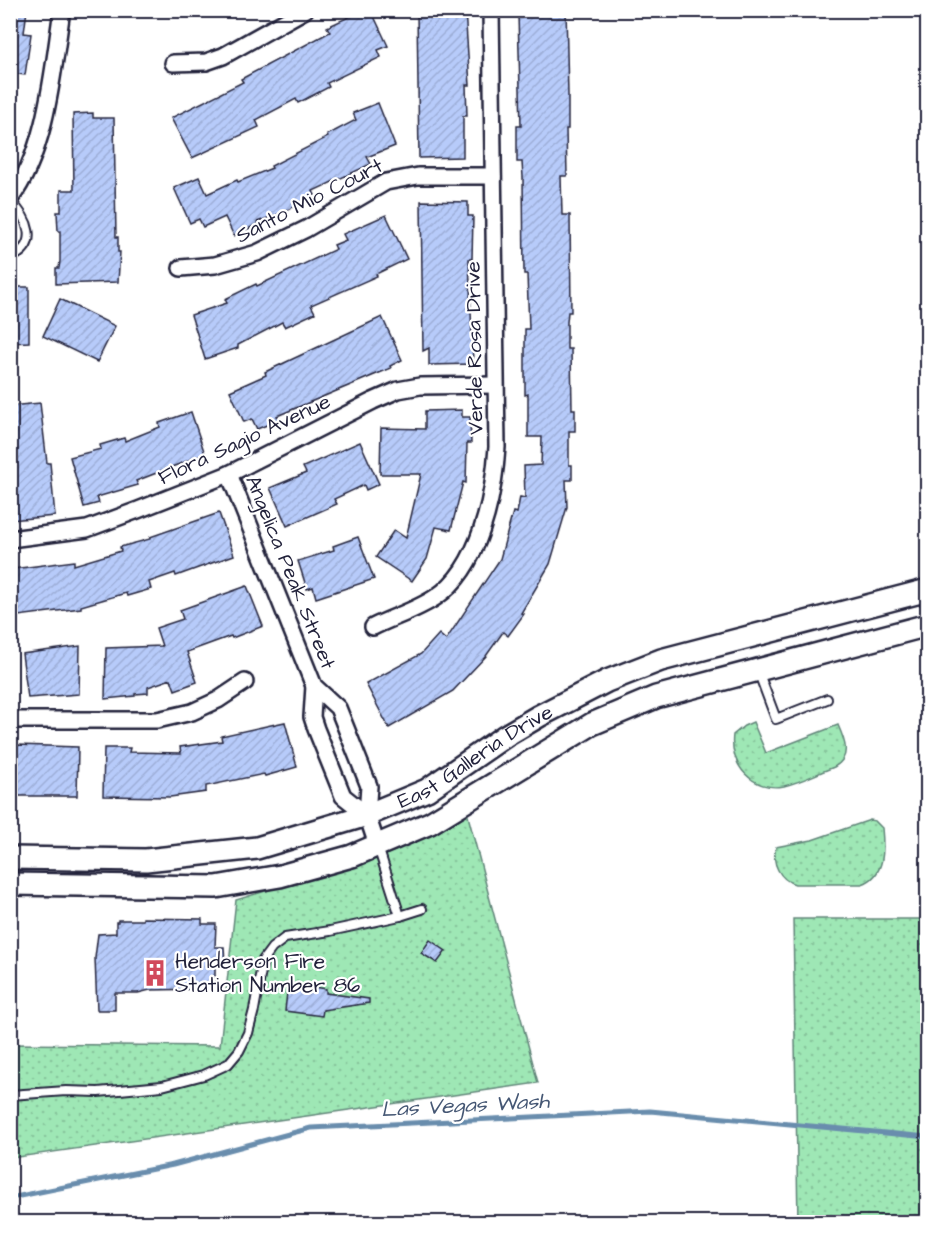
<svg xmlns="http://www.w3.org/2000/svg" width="938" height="1233" font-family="'Architects Daughter',sans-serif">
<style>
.grass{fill:url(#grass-dots);stroke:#608478;stroke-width:1.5}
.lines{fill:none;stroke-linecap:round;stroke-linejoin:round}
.stream{stroke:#698dad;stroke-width:5}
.building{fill:url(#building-hatch);stroke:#22223b;stroke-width:1.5}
.lane-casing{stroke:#22223b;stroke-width:12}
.street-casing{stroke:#22223b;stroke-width:20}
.secondary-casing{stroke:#22223b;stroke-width:26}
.lane{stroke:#fff;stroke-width:8}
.street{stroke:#fff;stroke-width:15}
.secondary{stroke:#fff;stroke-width:21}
.labels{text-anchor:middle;stroke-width:4.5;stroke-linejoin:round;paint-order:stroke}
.street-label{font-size:21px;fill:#22223b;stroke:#fff}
.poi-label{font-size:21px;fill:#22223b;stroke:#fff;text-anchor:start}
.water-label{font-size:22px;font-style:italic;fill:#455774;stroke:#fff}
</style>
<defs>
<pattern id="grass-dots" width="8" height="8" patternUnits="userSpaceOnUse" patternTransform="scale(1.5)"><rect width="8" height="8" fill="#9ee7b5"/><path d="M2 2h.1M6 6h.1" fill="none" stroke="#88c69d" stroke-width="1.8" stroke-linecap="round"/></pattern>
<pattern id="building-hatch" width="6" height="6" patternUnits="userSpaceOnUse" patternTransform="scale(1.5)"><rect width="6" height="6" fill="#b7cbfa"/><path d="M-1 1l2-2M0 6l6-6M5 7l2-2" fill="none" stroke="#9daed7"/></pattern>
</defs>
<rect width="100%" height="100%" fill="#fff"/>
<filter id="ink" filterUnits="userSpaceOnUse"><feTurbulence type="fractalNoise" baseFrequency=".0167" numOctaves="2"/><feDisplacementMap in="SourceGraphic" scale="12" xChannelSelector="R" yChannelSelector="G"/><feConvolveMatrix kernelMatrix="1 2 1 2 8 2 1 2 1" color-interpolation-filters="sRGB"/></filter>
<g filter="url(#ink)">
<!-- grass -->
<g class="grass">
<path d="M753 722 766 753 838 725C845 741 852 757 834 767 818 773 801 782 784 786 753 792 729 765 733 735L744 726Z"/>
<polygon points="467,812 538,1083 11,1158 10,1044 220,1046 236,900 395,851"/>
<path d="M870 820 875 821 882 828C884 848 886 876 862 884H795C780 880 771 863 776 847L812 840Z"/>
<polygon points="793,919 927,919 927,1222 798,1222"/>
</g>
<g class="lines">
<!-- stream -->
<polyline class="stream" points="10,1198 173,1165 311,1128 650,1111 928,1137"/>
</g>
<!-- building -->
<g class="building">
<polygon points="10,10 27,10 24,33 31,34 25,75 10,73"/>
<polygon points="364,10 371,10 388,46 378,50 381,57 327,83 329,87 298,103 296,99 256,120 259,127 192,158 171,118 243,82 241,79 330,32 327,27"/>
<polygon points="417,10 465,10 470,85 466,85 467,116 463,116 463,157 419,158"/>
<polygon points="520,10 566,10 568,95 568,129 566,129 567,176 561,176 562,215 570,215 571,312 568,312 567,322 567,349 571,349 572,409 575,409 575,431 569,431 569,465 572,465 572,480 566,480 567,507 550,564 521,613 524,614 508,636 503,632 486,656 453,691 389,728 366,684 421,654 439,634 446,640 500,559 513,512 517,513 520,497 525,498 524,466 541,465 542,437 528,437 528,394 525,395 525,329 529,329 527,274 524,274 523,177 522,162 517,162 517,126 521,126 518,14 520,14"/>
<polygon points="378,103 395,146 367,157 371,164 313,191 315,195 282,213 257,222 258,224 234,236 225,217 203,227 199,219 190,223 174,188 199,177 207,194 237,180 238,182 272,168 271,166 328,137 327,135 356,120 353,113"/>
<polygon points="93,113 93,118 114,118 116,237 118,237 118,252 120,252 118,282 56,284 56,268 59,268 60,261 60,231 58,231 57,212 61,212 61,190 74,190 73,114"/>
<polygon points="421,201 468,202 468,216 473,216 472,259 469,259 473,364 429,365 429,348 423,351"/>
<polygon points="386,215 407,259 376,274 377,276 311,305 315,313 285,327 282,322 238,345 238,348 205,359 191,315 227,303 225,299 256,284 257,286 336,249 334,245 346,240 343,234"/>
<polygon points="10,287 29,287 29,342 10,343"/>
<polygon points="60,299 115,326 97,362 43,336"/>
<polygon points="382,317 402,360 390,366 391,368 277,416 279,420 257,429 252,419 244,422 230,391 266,375 265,372"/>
<polygon points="40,403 47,463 50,463 55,516 10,520 10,406"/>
<polygon points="462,410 462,417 470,417 471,443 467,443 466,483 463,482 451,530 436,527 427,559 412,581 376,557 394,530 406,538 421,474 380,474 381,428 425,429 425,411"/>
<polygon points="191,412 205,454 136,481 138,485 97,497 99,503 84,507 70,457 101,449 100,445 124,438 125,441 160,427 159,423"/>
<polygon points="360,442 379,484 366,490 364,485 334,499 337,504 287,526 270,488 306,473 303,467"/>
<polygon points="219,513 234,555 176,576 175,573 149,582 151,589 127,596 126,593 81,606 81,608 18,616 13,569 74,561 74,565 121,551 120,547 150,539 150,537"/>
<polygon points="358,537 374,579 316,598 313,587 307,589 298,561 334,550 333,546"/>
<polygon points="247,586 263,626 232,638 231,636 187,652 197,682 175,690 171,679 148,687 148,693 135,694 135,696 105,699 106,648 162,646 156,628 183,619 180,610"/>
<polygon points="80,646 79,694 28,698 22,654"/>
<polygon points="285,722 297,767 265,776 264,774 206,786 206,792 170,797 103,796 104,748 130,748 129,752 181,753 180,747 222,741 221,736"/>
<polygon points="17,745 78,747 77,796 18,796"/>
<polygon points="143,918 202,919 202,924 216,924 215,947 224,947 225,963 215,963 215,984 202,984 202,989 150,990 138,993 115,993 115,1010 97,1010 95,958 98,934 116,933 116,922 118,922 118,920 143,920"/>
<polygon points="430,940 446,951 437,963 421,953"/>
<polygon points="288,983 326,989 326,993 369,999 369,1003 323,1010 322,1016 285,1011"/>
</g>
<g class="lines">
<defs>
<g id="lane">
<path d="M10 201C28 218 41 245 10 258"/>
<polyline points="758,671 776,719 827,699"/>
<polyline points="400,916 422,909"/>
<polyline points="10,1095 66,1091 98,1092 162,1086 204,1075 228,1064 239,1051 248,1033 254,1010 263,960 272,948 285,938 330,931 400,916 378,847"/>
</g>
<g id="street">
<polyline points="173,63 206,62 223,56 305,10"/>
<path d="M10 199C47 151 53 69 62 10"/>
<polyline points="181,268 215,265 257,253 306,229 386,182 418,176 493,176"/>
<polyline points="229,474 314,686 338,708 342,718 369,786 367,815 377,845"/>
<polyline points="10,539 87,529 138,510 229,474 373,401 398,390 420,386 495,385"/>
<path d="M373 627C393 617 417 610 436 597 480 568 494 495 497 447L491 10"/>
<polyline points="314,686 312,717 316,729 343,796 367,815"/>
<polyline points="10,720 157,720 192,712 218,700 245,682"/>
</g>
<g id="secondary">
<path id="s1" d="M10 858 146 860 257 848 367 815 427 790 505 736 539 716 607 681 661 660 928 590"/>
<polyline points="10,884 216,887 280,876 352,856 430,823 592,724 656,697 928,625"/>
</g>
</defs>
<!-- lane casing -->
<use href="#lane" class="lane-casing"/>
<!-- street casing -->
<use href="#street" class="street-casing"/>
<!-- secondary casing -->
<use href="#secondary" class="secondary-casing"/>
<!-- lane -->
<use href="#lane" class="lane"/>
<!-- street -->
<use href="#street" class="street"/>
<!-- secondary -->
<use href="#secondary" class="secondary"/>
</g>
</g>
<!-- icons -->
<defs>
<symbol id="building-bare" viewBox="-9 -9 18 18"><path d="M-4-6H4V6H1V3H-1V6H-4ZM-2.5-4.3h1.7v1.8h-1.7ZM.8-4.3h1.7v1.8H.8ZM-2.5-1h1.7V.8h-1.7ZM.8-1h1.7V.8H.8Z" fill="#d1495b" stroke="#fff" stroke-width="2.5" paint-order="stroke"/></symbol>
</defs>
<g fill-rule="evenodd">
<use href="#building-bare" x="136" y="954" width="38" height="38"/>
</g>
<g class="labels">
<!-- street labels -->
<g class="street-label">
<text transform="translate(309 200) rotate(-27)" y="7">Santo Mio Court</text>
<text transform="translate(474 348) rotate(-91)" y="7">Verde Rosa Drive</text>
<text transform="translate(244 439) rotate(-25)" y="7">Flora Sagio Avenue</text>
<text transform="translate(291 572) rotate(68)" y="7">Angelica Peak Street</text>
<text dy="7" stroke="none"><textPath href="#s1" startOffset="486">East Galleria Drive</textPath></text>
</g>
<!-- poi labels -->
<g class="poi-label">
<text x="175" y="968">Henderson Fire<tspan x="175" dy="24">Station Number 86</tspan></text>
</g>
<!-- water labels -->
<g class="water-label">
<text transform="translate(465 1104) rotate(-3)" y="8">Las Vegas Wash</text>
</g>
</g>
<!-- margin -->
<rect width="938" height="1233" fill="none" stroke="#fff" stroke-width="36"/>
<rect x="18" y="18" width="902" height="1197" fill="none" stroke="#22223b" stroke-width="2" filter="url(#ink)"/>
</svg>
